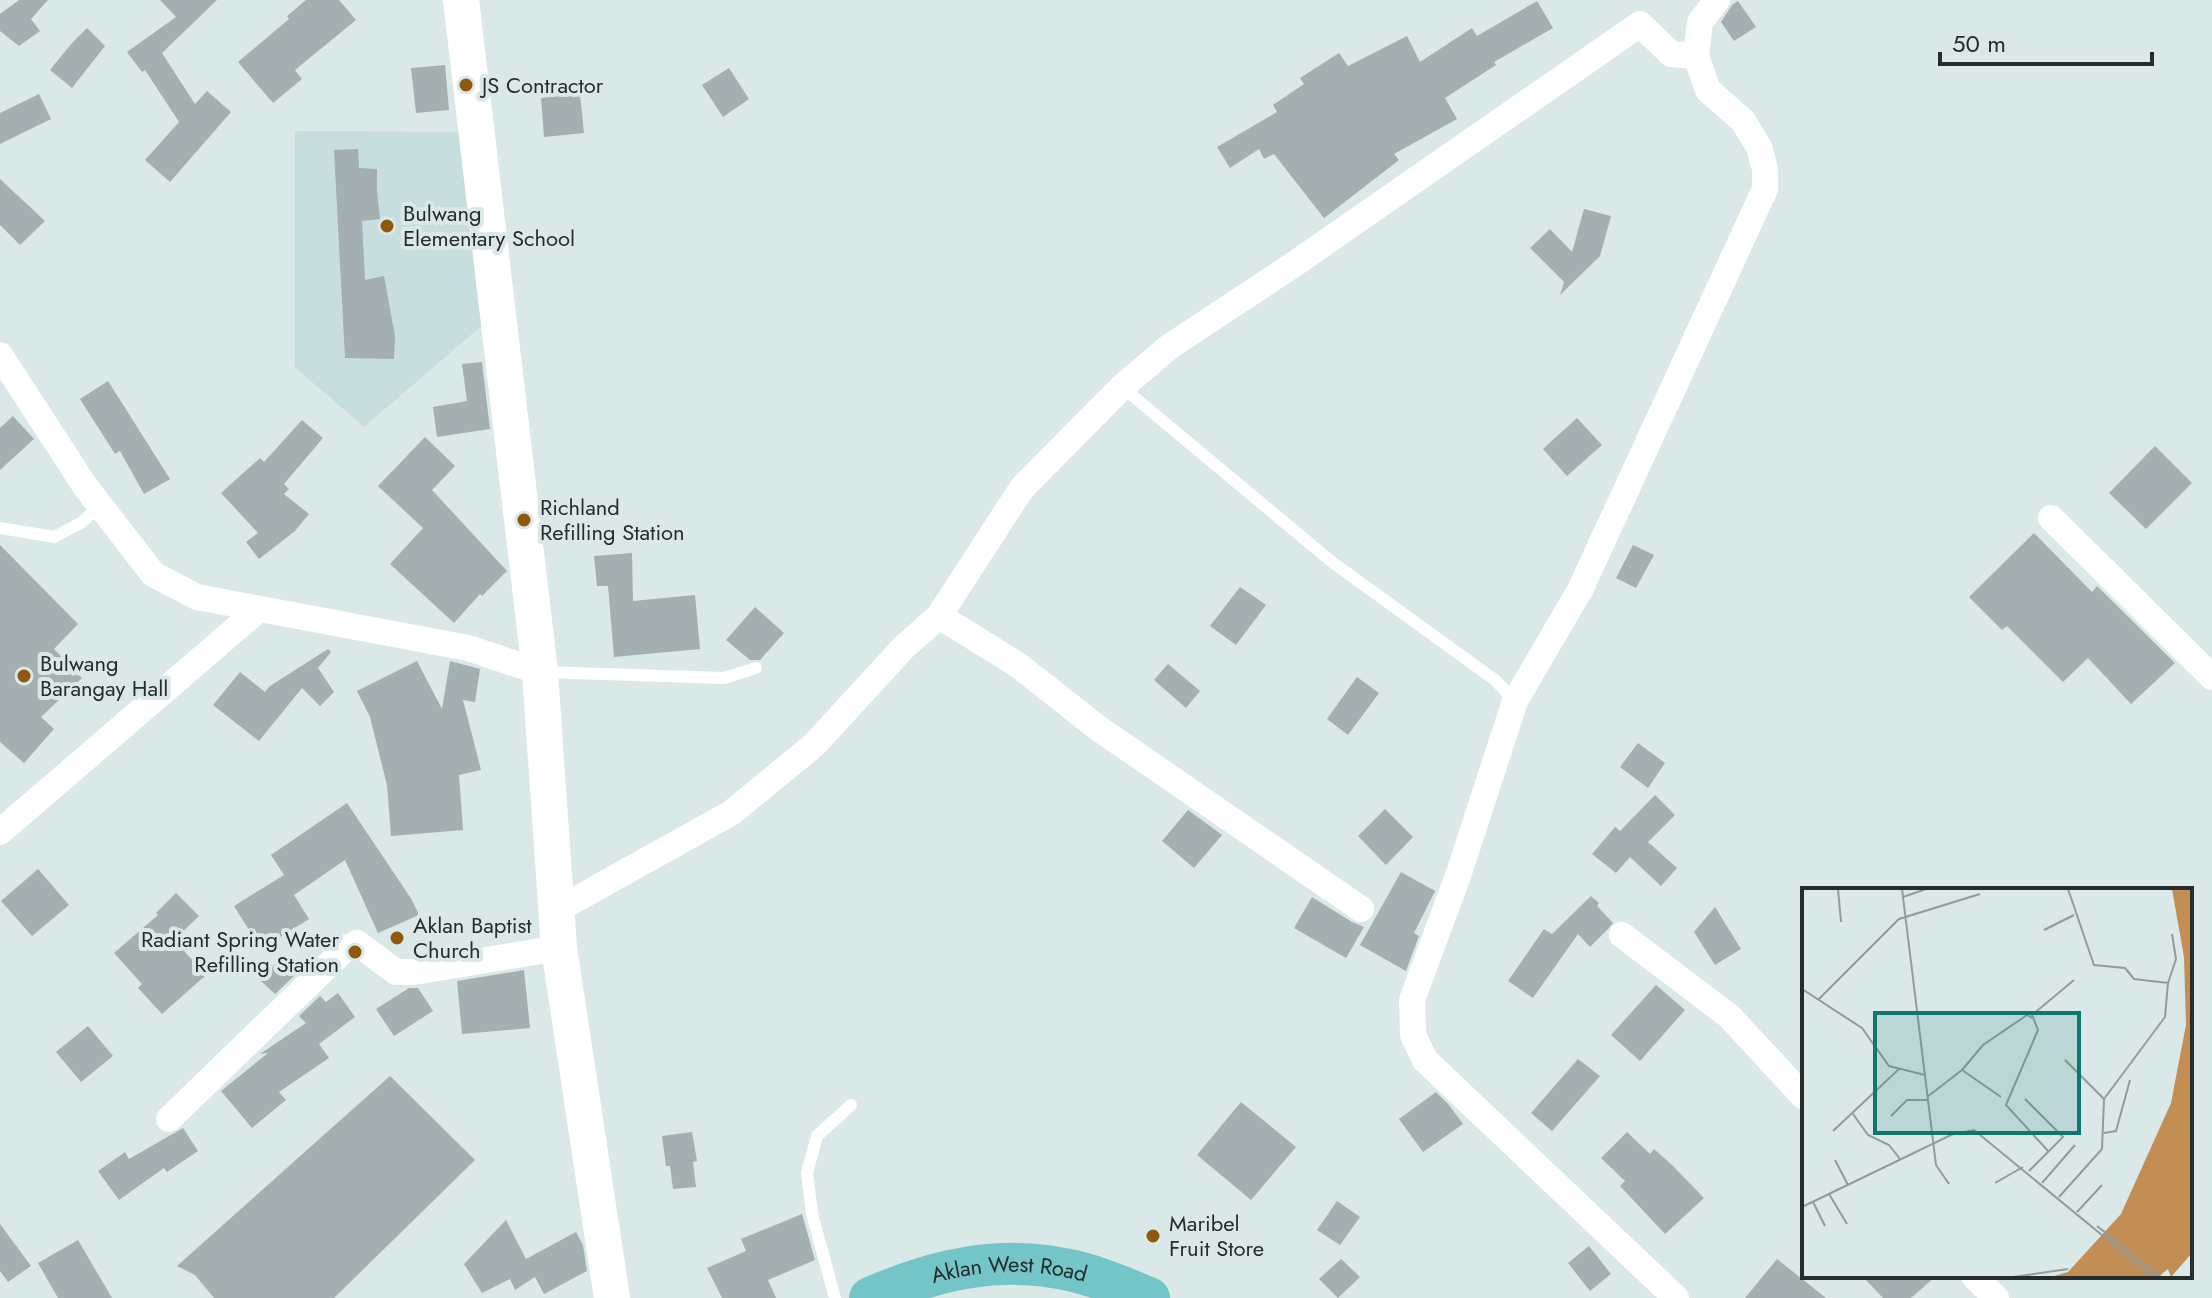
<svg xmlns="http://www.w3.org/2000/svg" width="2212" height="1298" font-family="Jost,sans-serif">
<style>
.built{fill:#c7ddde}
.building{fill:#a3afb0}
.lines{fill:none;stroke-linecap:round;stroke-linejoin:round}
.lane{stroke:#fff;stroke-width:12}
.street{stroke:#fff;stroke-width:26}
.secondary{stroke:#fff;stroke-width:36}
.primary{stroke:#74c5c7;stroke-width:42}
.poi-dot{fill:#8f590d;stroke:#dae8e8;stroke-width:3}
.labels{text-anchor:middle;stroke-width:8;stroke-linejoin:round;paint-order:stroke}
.poi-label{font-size:22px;fill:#262b2b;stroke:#dae8e8;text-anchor:start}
.street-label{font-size:22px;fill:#262b2b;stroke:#dae8e8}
.inset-road{fill:none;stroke:#929c9c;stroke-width:2}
.view{fill:#0f766e;fill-opacity:0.15;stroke:#0f766e;stroke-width:4}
.inset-edge{fill:none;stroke:#262b2b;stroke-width:4}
</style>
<rect width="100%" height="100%" fill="#dae8e8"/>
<!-- built -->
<polygon class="built" points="295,131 470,132 487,321 364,427 295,367"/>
<!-- building -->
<g class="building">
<polygon points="19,0 48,0 31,19 40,31 19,46 0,31 0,14"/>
<polygon points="160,0 217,0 162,53 195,104 207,91 231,112 170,182 145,160 179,122 145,70 142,72 127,52 176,17"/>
<polygon points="306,0 339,0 356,20 295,70 302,79 273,103 238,62 289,19 287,16"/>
<polygon points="1537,1 1553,28 1494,62 1496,65 1445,98 1457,119 1394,154 1399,160 1324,218 1274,154 1264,159 1259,149 1230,168 1217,147 1277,112 1273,105 1304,84 1300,78 1339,53 1348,66 1407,36 1420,62 1472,28 1477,36"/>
<polygon points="1738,1 1756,27 1734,41 1721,22 1732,5"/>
<polygon points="87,28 105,46 72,88 50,70 72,43"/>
<polygon points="445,65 449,110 416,113 411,68"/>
<polygon points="729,68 749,99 723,117 702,85"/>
<polygon points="39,94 51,119 0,144 0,113"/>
<polygon points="580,94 584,133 544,137 541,98"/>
<polygon points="358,149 359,168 377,169 377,192 380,219 362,221 365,280 384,276 395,336 394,359 345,358 334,150"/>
<polygon points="0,179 45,221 20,245 0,225"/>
<polygon points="1584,209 1611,216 1600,256 1560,295 1564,282 1530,248 1550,229 1572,252"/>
<polygon points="482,362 490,429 437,437 433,407 467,401 462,364"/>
<polygon points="108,381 170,479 144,494 120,451 115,454 80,399"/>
<polygon points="13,416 34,439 0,470 0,428"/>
<polygon points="1577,418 1602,445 1567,476 1543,449"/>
<polygon points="302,420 323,438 284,484 289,489 284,494 309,514 295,531 259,559 246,542 258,533 221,493 260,458 264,462"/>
<polygon points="425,437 455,466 432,490 507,571 482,596 480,594 454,623 390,564 423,528 378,486"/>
<polygon points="2155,446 2192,483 2146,529 2109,493"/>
<polygon points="2034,533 2092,592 2097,586 2175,663 2131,704 2088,658 2063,682 2007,626 2002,630 1969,597"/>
<polygon points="0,545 78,624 54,649 82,678 41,717 54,729 24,763 0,742"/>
<polygon points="1633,545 1654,555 1636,588 1616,578"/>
<polygon points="632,553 633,601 695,595 700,649 614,657 608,586 597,586 594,556"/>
<polygon points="1240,587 1266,605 1236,645 1210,626"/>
<polygon points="755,607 784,633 760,660 750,660 726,640"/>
<polygon points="328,649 331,652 318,668 334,692 320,706 302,688 259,741 213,705 240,672 265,692 270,686"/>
<polygon points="417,661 442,709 450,661 480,669 475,702 463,700 481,770 459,775 463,830 391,836 387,785 370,717 357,691"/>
<polygon points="1168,664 1200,691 1186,708 1154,680"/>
<polygon points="1357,677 1379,693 1348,735 1327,719"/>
<polygon points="1638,743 1665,763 1648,788 1620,767"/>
<polygon points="1655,795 1675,815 1648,842 1677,868 1661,886 1630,857 1616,873 1592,854 1615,827 1620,831"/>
<polygon points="347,803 412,900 419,915 378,933 345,860 294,895 309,919 261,949 234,906 284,875 271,855"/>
<polygon points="1385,809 1413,837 1386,865 1358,836"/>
<polygon points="1188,810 1222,835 1194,868 1162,841"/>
<polygon points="38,869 69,905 32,936 1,901"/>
<polygon points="1401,872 1435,891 1414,933 1419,936 1406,971 1360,945"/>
<polygon points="176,893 199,916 174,940 206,975 162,1014 138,988 142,984 114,953 158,915 156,913"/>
<polygon points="1591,896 1599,903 1597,906 1613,923 1607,930 1590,947 1578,934 1533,998 1508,981 1544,929 1552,934"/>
<polygon points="1312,897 1352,922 1364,927 1346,958 1294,928"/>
<polygon points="1715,907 1741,949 1715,965 1694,932"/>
<polygon points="280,959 296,974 275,994 260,980"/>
<polygon points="524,970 530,1028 462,1034 457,981"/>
<polygon points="1656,985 1685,1010 1640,1061 1611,1035"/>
<polygon points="409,988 418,988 433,1011 394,1036 376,1009"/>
<polygon points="338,993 355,1017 319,1044 329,1058 279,1092 286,1100 252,1128 221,1091 268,1053 260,1054 306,1023 299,1016 320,996 326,1002"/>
<polygon points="88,1026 113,1056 81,1082 56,1052"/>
<polygon points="1578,1059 1600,1076 1552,1131 1531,1113"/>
<polygon points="390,1076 475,1160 334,1298 214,1298 195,1275 177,1266"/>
<polygon points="1436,1092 1449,1105 1463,1124 1423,1152 1399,1119"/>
<polygon points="1241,1102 1296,1147 1251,1200 1197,1155"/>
<polygon points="183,1128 198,1151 167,1172 164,1168 119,1200 98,1171 125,1152 129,1159"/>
<polygon points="692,1132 697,1161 693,1162 696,1187 673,1189 670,1166 666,1166 662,1136"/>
<polygon points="1627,1132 1650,1154 1654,1149 1672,1165 1704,1198 1665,1234 1620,1186 1625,1181 1601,1158"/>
<polygon points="1337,1201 1360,1217 1340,1245 1317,1230"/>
<polygon points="802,1214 815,1260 768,1280 776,1298 722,1298 707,1268 746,1251 741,1239"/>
<polygon points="506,1220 526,1259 576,1232 583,1245 587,1271 544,1294 535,1277 515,1290 510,1279 482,1293 464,1264"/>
<polygon points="0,1224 31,1266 8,1282 0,1271"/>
<polygon points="78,1240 112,1298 58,1298 38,1263"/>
<polygon points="1589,1246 1611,1274 1590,1291 1568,1263"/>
<polygon points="1341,1259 1360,1277 1338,1298 1319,1279"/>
<polygon points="1777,1259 1826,1298 1745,1298"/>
<polygon points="1862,1276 1936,1276 1911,1298 1883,1298"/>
</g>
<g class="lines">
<!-- lane -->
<g class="lane">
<polyline points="1122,387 1332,562 1495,680 1515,701"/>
<polyline points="0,528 54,537 81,523 100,505"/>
<polyline points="543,672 724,678 756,668"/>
<polyline points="835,1298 812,1214 807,1173 817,1136 851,1105"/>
</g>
<!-- street -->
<g class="street">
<polyline points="0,355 85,486 153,574 197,597 468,648 540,672"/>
<polyline points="2051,518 2212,677"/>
<polyline points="939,616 1022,488 1122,387 1169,347 1293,265 1640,24 1671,54 1696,56"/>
<polyline points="0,832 259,609"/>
<polyline points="557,910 731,813 814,745 904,647 939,616 1018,665 1098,728 1361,909"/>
<polyline points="1622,935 1729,1016 1804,1097"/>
<polyline points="169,1119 346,948 357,943 396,972 414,972 559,948"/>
<polyline points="1974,1276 1996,1298"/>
<polyline points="1676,1298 1425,1060 1413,1035 1412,1000 1459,873 1515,701 1580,590 1765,189 1765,169 1759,147 1743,121 1708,90 1696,56 1700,22 1717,0"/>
</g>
<!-- secondary -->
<polyline class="secondary" points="461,0 540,672 559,948 612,1298"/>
<!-- primary -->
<path class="primary" id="s1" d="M870 1298C936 1269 1002 1254 1074 1271 1100 1277 1124 1288 1149 1298"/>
</g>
<!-- markers -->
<g class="poi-dot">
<circle cx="466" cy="85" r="8"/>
<circle cx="387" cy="226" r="8"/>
<circle cx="524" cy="520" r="8"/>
<circle cx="24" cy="676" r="8"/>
<circle cx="397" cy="938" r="8"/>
<circle cx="355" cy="952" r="8"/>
<circle cx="1153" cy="1236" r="8"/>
</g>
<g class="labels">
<!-- poi labels -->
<g class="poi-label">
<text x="482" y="93">JS Contractor</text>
<text x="403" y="221">Bulwang<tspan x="403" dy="25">Elementary School</tspan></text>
<text x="540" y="515">Richland<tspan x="540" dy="25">Refilling Station</tspan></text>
<text x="40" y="671">Bulwang<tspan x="40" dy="25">Barangay Hall</tspan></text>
<text x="413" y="933">Aklan Baptist<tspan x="413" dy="25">Church</tspan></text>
<text x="339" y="947" text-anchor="end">Radiant Spring Water<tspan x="339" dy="25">Refilling Station</tspan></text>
<text x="1169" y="1231">Maribel<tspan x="1169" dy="25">Fruit Store</tspan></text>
</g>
<!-- street labels -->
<g class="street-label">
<text dy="8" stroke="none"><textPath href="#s1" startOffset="144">Aklan West Road</textPath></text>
</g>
</g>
<!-- overview -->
<g transform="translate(1802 888)">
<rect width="390" height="390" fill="#dae8e8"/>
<path d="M370 1H390V365L369 389 366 381 356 389H249L266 384 319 326 369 215 384 137 382 69Z" fill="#c38e53"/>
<path class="inset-road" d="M36 1 39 34M100 1 134 277 147 296M266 1 292 77 323 80 332 91 366 95 374 71 370 46M101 9 124 1M242 42 272 27M0 101 60 140 87 178 123 187M16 112 97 31 178 6M263 172 302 211M160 182 181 157 225 127 230 130M125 209 160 182 199 209M223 211 261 249 227 283M51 226 66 247 87 257 98 271M89 228 105 212H125M31 243 97 181M302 245 314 243 328 192M247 264 204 217 236 142 230 127 272 92M33 272 46 297M193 295 221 279M240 295 273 257M27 306 45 336M257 309 300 261 302 211 363 129 366 95M11 314 23 338M0 319 151 246 172 242 351 389M275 324 300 297M295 338 359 389M211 389 266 381"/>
<path class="view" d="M73 125H277V245H73Z"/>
<rect width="390" height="390" class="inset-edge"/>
</g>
<!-- scale -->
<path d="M1940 52v12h212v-12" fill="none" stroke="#262b2b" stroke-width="4"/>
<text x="1952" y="52" font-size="24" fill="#262b2b" stroke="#dae8e8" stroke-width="6" paint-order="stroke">50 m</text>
</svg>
